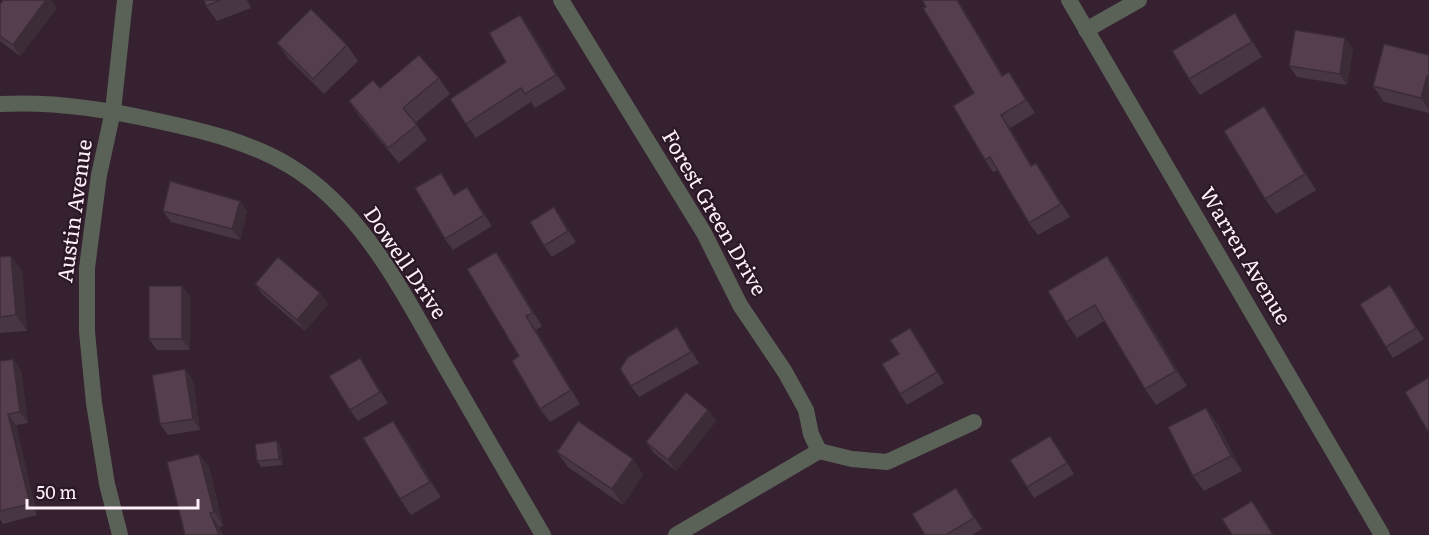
<svg xmlns="http://www.w3.org/2000/svg" width="1429" height="535" font-family="Literata,serif">
<style>
.lines{fill:none;stroke-linecap:round;stroke-linejoin:round}
.minor{stroke:#5a6157;stroke-width:16}
.wall{fill:#493644}
.shaded-wall{fill:#3c2c37}
.building{fill:#553f4f;stroke:#3c2c37;stroke-width:1.5}
.labels{text-anchor:middle;stroke-width:4.5;stroke-linejoin:round;paint-order:stroke}
.street-label{font-size:21px;fill:#fdeff8;stroke:#2b1826}
</style>
<rect width="100%" height="100%" fill="#35212f"/>
<g class="lines">
<!-- minor -->
<g class="minor">
<polyline points="561,0 704,233 740,305 785,372 806,410 811,434 819,451"/>
<polyline points="1069,0 1382,535"/>
<polyline points="1086,30 1139,0"/>
<path d="M0 104C53 101 106 109 158 121 204 131 250 142 290 166 363 210 404 295 445 366 477 422 510 479 543 535"/>
<polyline points="120,535 107,484 94,403 87,332 87,268 99,175 113,111 125,0"/>
<polyline points="676,535 819,451 852,459 887,462 974,422"/>
</g>
</g>
<!-- wall -->
<g class="wall">
<polygon points="204,0 248,0 251,8 217,21 206,6"/>
<polygon points="922,0 958,0 1003,75 1018,85 1035,113 1010,128 1032,166 1036,163 1045,176 1070,217 1038,235 1029,223 998,170 993,172 985,160 974,93"/>
<polygon points="0,4 57,8 20,56 0,41"/>
<polygon points="530,29 566,89 535,108 531,102 476,138 466,124 506,62"/>
<polygon points="1245,29 1262,57 1200,95 1189,79"/>
<polygon points="1345,38 1353,49 1347,85 1297,77 1289,66"/>
<polygon points="277,43 347,45 358,61 324,94 288,58"/>
<polygon points="1429,55 1429,113 1384,102 1373,86"/>
<polygon points="439,78 450,94 415,123 427,140 399,163 359,116 349,101 380,88"/>
<polygon points="1275,122 1316,190 1276,214 1265,199"/>
<polygon points="448,184 454,194 467,187 492,226 453,250 445,239"/>
<polygon points="240,201 247,212 240,240 171,222 163,211"/>
<polygon points="554,207 576,242 552,257 544,246"/>
<polygon points="496,252 506,265 542,326 536,330 580,404 550,422 540,409 519,356"/>
<polygon points="1107,256 1118,271 1187,386 1156,405 1145,389 1104,321 1077,338 1066,322"/>
<polygon points="0,257 22,271 27,331 0,333"/>
<polygon points="255,284 320,293 328,304 305,331 263,295"/>
<polygon points="1390,285 1424,339 1393,358 1386,347"/>
<polygon points="182,286 190,297 190,350 157,350 149,339"/>
<polygon points="677,327 699,363 639,397 631,386"/>
<polygon points="910,328 944,383 907,405 900,394 899,354"/>
<polygon points="13,359 21,370 28,423 16,425 37,515 3,524 0,519 0,361"/>
<polygon points="367,369 388,403 358,421 350,410"/>
<polygon points="193,380 200,430 168,435 160,424"/>
<polygon points="1206,408 1217,423 1242,471 1204,491 1193,476"/>
<polygon points="708,410 716,421 676,471 654,453 646,442"/>
<polygon points="404,436 441,497 411,515 400,499"/>
<polygon points="277,441 281,447 283,465 261,467 257,461"/>
<polygon points="1058,447 1074,474 1034,498 1027,487"/>
<polygon points="557,452 643,474 623,505 568,467"/>
<polygon points="199,454 209,467 223,526 219,527 223,535 185,535"/>
<polygon points="964,499 982,529 972,535 925,535"/>
</g>
<!-- shaded-wall -->
<g class="shaded-wall">
<polygon points="46,0 51,0 57,8 20,56 13,45"/>
<polygon points="246,0 248,0 251,8"/>
<polygon points="957,0 958,0 1011,89 1002,76"/>
<polygon points="520,15 530,29 566,89 556,75"/>
<polygon points="1345,38 1353,49 1347,85 1340,74"/>
<polygon points="1009,72 1018,85 1035,113 1026,100"/>
<polygon points="1427,76 1429,79 1429,110 1421,98"/>
<polygon points="1264,106 1275,122 1316,190 1305,174"/>
<polygon points="1001,115 1010,128 1040,179 1031,166"/>
<polygon points="1036,163 1045,176 1070,217 1061,204"/>
<polygon points="467,187 475,198 492,226 484,215"/>
<polygon points="240,201 247,212 240,240 232,229"/>
<polygon points="554,207 562,218 576,242 568,231"/>
<polygon points="496,252 506,265 542,326 533,313"/>
<polygon points="11,256 22,271 27,331 16,315"/>
<polygon points="1107,256 1118,271 1187,386 1176,371"/>
<polygon points="1390,285 1398,296 1424,339 1416,328"/>
<polygon points="182,286 190,297 190,350 182,339"/>
<polygon points="320,293 328,304 305,331 297,320"/>
<polygon points="526,316 536,330 580,404 571,390"/>
<polygon points="677,327 684,338 699,363 691,352"/>
<polygon points="910,328 918,339 944,383 937,372"/>
<polygon points="360,358 367,369 388,403 380,392"/>
<polygon points="13,359 21,370 28,423 20,412"/>
<polygon points="185,369 193,380 200,430 193,419"/>
<polygon points="1206,408 1217,423 1242,471 1231,456"/>
<polygon points="708,410 716,421 676,471 668,460"/>
<polygon points="8,414 16,425 37,515 30,504"/>
<polygon points="393,421 404,436 441,497 430,482"/>
<polygon points="1050,436 1058,447 1074,474 1067,463"/>
<polygon points="277,441 281,447 283,465 279,459"/>
<polygon points="199,454 209,467 223,526 214,512"/>
<polygon points="633,459 643,474 623,505 612,489"/>
<polygon points="956,488 964,499 982,529 974,518"/>
<polygon points="1252,501 1263,516 1274,535 1273,535"/>
<polygon points="210,513 219,527 223,535 219,535"/>
</g>
<!-- building -->
<g class="building">
<polygon points="3,0 46,0 13,45 0,36 0,4"/>
<polygon points="204,0 221,0 206,6"/>
<polygon points="922,0 957,0 1002,76 1009,72 1026,100 1001,115 1031,166 1036,163 1061,204 1029,223 990,157 985,160 953,106 974,93 923,8 926,7"/>
<polygon points="311,9 347,45 313,79 277,43"/>
<polygon points="1235,13 1252,42 1189,79 1172,51"/>
<polygon points="520,15 556,75 525,94 521,88 466,124 450,99 506,62 489,33"/>
<polygon points="1295,30 1345,38 1340,74 1289,66"/>
<polygon points="1384,44 1429,55 1429,76 1427,76 1421,98 1373,86"/>
<polygon points="419,55 439,78 403,108 417,125 388,148 349,101 373,80 380,88"/>
<polygon points="1264,106 1305,174 1265,199 1224,131"/>
<polygon points="441,173 454,195 467,187 484,215 445,239 415,188"/>
<polygon points="170,181 240,201 232,229 163,211"/>
<polygon points="554,207 568,231 544,246 530,222"/>
<polygon points="496,252 533,313 526,316 571,390 540,409 512,361 519,356 467,269"/>
<polygon points="11,256 16,315 0,317 0,257"/>
<polygon points="1107,256 1176,371 1145,389 1095,305 1066,322 1048,291"/>
<polygon points="278,257 320,293 297,320 255,284"/>
<polygon points="1390,285 1416,328 1386,347 1360,304"/>
<rect x="149" y="286" width="33" height="53"/>
<polygon points="677,327 691,352 631,386 620,369 628,357"/>
<polygon points="910,328 937,372 900,394 882,364 899,354 890,340"/>
<polygon points="360,358 380,392 350,410 329,376"/>
<polygon points="13,359 20,412 8,414 30,504 0,511 0,361"/>
<polygon points="185,369 193,419 160,424 152,375"/>
<polygon points="1429,377 1429,433 1405,392"/>
<polygon points="686,392 708,410 668,460 646,442"/>
<polygon points="1206,408 1231,456 1193,476 1168,427"/>
<polygon points="393,421 430,482 400,499 363,438"/>
<polygon points="578,421 633,459 612,489 557,452"/>
<polygon points="1050,436 1067,463 1027,487 1010,460"/>
<polygon points="277,441 279,459 257,461 255,444"/>
<polygon points="199,454 214,512 210,513 219,535 185,535 167,462"/>
<polygon points="956,488 974,518 946,535 925,535 912,514"/>
<polygon points="1252,501 1273,535 1232,535 1222,519"/>
</g>
<g class="labels">
<!-- street labels -->
<g class="street-label">
<text transform="translate(75 211) rotate(-82)" y="7">Austin Avenue</text>
<text transform="translate(714 213) rotate(60)" y="7">Forest Green Drive</text>
<text transform="translate(1245 256) rotate(59)" y="7">Warren Avenue</text>
<text transform="translate(405 263) rotate(56)" y="7">Dowell Drive</text>
</g>
</g>
<!-- scale -->
<path d="M27 499v9h171v-9" fill="none" stroke="#fdeff8" stroke-width="3"/>
<text x="36" y="499" font-size="18" fill="#fdeff8" stroke="#2b1826" stroke-width="4.5" paint-order="stroke">50 m</text>
</svg>
